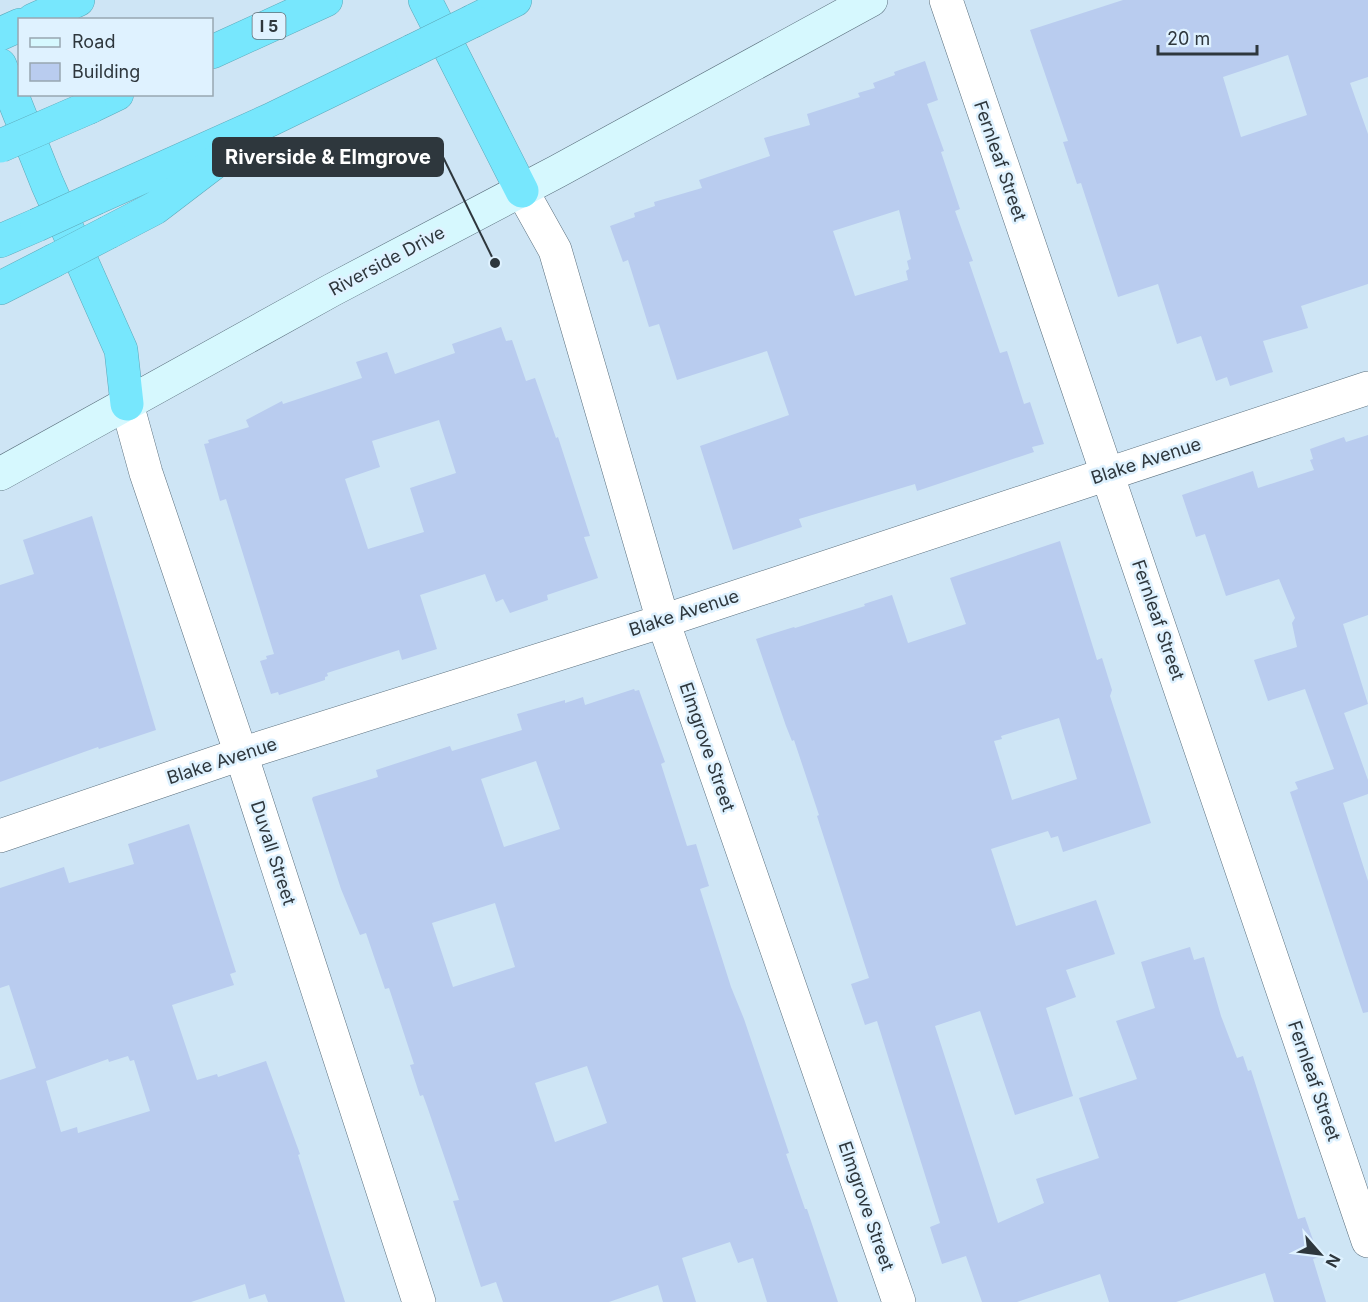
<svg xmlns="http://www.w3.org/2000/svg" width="1368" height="1302" font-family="Inter,sans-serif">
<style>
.building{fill:#b9ccef;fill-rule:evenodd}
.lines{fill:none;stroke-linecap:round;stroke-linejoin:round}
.street-casing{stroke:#5a6f7d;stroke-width:34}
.secondary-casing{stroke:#5a6f7d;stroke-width:34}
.highway-casing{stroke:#5da9ba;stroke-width:34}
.street{stroke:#fff;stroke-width:33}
.secondary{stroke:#d6f8fe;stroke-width:33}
.highway{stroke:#77e7fd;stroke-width:33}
.highway-bridge-casing{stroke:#5da9ba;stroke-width:34;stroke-linecap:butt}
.highway-bridge{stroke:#77e7fd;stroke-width:33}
.labels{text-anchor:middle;stroke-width:5;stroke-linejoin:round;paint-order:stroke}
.shield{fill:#dff2ff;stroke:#636f77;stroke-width:1.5}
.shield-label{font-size:16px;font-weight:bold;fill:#2e373d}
.street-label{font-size:18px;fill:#2e373d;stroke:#dff2ff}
.leader{fill:none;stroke:#2e373d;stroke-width:2}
.callout-dot{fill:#2e373d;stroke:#dff2ff;stroke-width:2}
.callout{fill:#2e373d;stroke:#2e373d;stroke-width:2}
.callout-label{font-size:20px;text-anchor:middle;font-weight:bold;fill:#fff}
</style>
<rect width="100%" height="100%" fill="#cee5f5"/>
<!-- building -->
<g class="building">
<path d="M1123 0H1368V77L1350 83 1368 134V284L1301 306 1308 328 1263 341 1273 372 1230 386 1227 377 1216 381 1201 336 1177 344 1158 284 1118 297 1081 183 1077 184 1063 142 1068 141 1030 30ZM1288 55 1307 115 1241 137 1223 77Z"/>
<path d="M925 61 938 100 927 104 944 151 941 152 960 209 955 211 973 261 969 262 1000 353 1007 351 1024 404 1030 402 1044 444 1032 447 1034 452 917 491 915 484 799 519 802 527 733 550 700 446 789 415 767 351 677 380 659 324 649 327 628 260 623 262 610 226 635 217 634 213 655 206 654 202 702 188 699 180 770 156 764 138 810 125 807 114 860 97 858 93 875 88 873 83 895 75 894 72ZM899 210 911 259 907 261 909 269 906 271 908 280 855 296 833 231Z"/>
<path d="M501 327 506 341 512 340 526 381 535 378 556 438 558 437 590 536 584 537 598 578 547 595 548 600 510 613 503 599 496 602 485 574 420 595 437 649 402 660 399 650 327 673 328 676 325 677V680L279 695 278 692 271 694 260 661 267 659 266 656 274 654 226 499 220 501 204 444 209 443 208 440 249 427 246 420 282 401 283 404 362 378 356 362 387 352 395 374 455 353 452 344ZM439 420 456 473 410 488 424 532 368 549 345 479 380 467 372 441Z"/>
<polygon points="1368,435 1368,615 1343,624 1368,704 1344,713 1368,780 1368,794 1343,803 1368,881 1368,1012 1363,1013 1290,792 1298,789 1295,782 1334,769 1305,689 1268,701 1254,660 1297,647 1292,623 1295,618 1279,579 1226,596 1205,534 1196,537 1182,495 1253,471 1258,488 1314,470 1310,460 1313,459 1310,449 1344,437 1346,442"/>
<polygon points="92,516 156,730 99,749 98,747 0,782 0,585 34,574 23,540"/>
<path d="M1060 541 1097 660 1102 658 1112 690 1110 696 1151 823 1063 852 1058 836 1051 838 1048 831 991 849 1016 926 1096 900 1115 954 1066 970 1076 997 1046 1008 1073 1096 1015 1115 980 1011 935 1026 998 1223 1044 1203 1036 1179 1099 1158 1079 1098 1137 1079 1116 1021 1155 1008 1141 962 1190 947 1194 960 1204 957 1221 1016 1237 1058 1243 1056 1248 1071 1251 1070 1298 1219 1305 1217 1319 1257 1313 1259 1326 1302H1274L1265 1273 1176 1302H1109L1100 1274 1017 1302H982L966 1256 942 1264 930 1227 940 1223 877 1021 865 1025 851 984 869 978 817 816 819 815 794 740 792 741 786 726 756 639 794 627 795 628 865 606 864 604 892 595 908 643 966 624 950 578ZM1059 718 1077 779 1012 800 994 741 1002 739 1001 736Z"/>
<path d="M634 689 635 691 639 690 665 762 661 764 687 846 696 844 709 886 700 889 731 987 744 1019 789 1153 786 1154 805 1209H807L838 1302H767L753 1258 738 1263 730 1242 682 1258 696 1302H663L658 1285 609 1302H503L496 1282 481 1287 453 1201 459 1200 427 1106 423 1095 420 1096 410 1065 414 1064 389 988 385 989 366 933 360 935 341 889 312 799 313 797 378 777 376 770 450 746 452 751 522 730 517 714 565 700V703L583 697 585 705ZM536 761 560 829 504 847 481 779ZM495 903 515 967 453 987 432 923ZM587 1066 607 1123 555 1142 535 1083Z"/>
<path d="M189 824 236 972 230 974 234 985 172 1005 197 1080 217 1074 218 1077 266 1061 300 1154 298 1155 345 1302H268L265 1294 249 1299 245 1284 191 1302H0V1080L36 1068 9 985 0 988V888L64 867 69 883 134 864 128 844ZM128 1056 130 1061 134 1060 150 1111 78 1133 77 1127 61 1132 46 1081 108 1059 109 1062Z"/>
</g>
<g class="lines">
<defs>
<g id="street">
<polyline points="946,0 1368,1241"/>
<polyline points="522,191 555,250 663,621 899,1302"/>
<polyline points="127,404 146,473 241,754 419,1302"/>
<polyline points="0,836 241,754 663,621 1368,388"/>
</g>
<polyline id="secondary" points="0,474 332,290 558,171 871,0"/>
<g id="highway">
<polyline points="425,0 522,191"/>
<polyline points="33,20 78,0"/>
<polyline points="473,21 515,0"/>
<polyline points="0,34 20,25"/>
<polyline points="212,52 326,0"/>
<polyline points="0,65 47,183 121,350 127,404"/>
<polyline points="90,107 117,94"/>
<polyline points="96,198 270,120 412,51"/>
<polyline points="109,232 155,208 227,153"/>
<polyline points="0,241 37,225"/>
<polyline points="0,288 53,261"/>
</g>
</defs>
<!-- street casing -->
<use href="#street" class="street-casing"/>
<!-- secondary casing -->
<use href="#secondary" class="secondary-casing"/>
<!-- highway casing -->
<use href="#highway" class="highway-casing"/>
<!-- street -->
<use href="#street" class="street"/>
<!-- secondary -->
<use href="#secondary" class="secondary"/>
<!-- highway -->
<use href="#highway" class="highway"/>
<defs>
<g id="highway-bridge">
<polyline points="412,51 473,21"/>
<polyline points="0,146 90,107"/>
<polyline points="37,225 96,198"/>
<polyline points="53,261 109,232"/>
</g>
</defs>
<!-- highway-bridge casing -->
<use href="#highway-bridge" class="highway-bridge-casing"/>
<!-- highway-bridge -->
<use href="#highway-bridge" class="highway-bridge"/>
</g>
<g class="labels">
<!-- shield labels -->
<rect class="shield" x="252.5" y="13" width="33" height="26" rx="4.5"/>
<g class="shield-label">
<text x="269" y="32">I 5</text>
</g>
<!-- street labels -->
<g class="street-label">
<text transform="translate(1000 161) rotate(71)" y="6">Fernleaf Street</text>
<text transform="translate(387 261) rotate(-28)" y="6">Riverside Drive</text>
<text transform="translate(1146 461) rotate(-18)" y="6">Blake Avenue</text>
<text transform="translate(684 613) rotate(-18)" y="6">Blake Avenue</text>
<text transform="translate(1158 620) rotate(71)" y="6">Fernleaf Street</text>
<text transform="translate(707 747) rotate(71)" y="6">Elmgrove Street</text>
<text transform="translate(222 761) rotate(-18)" y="6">Blake Avenue</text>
<text transform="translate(273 853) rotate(72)" y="6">Duvall Street</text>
<text transform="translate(1314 1081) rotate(71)" y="6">Fernleaf Street</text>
<text transform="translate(866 1206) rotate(71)" y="6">Elmgrove Street</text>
</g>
</g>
<!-- callouts -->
<path class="leader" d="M495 263L443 157"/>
<circle class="callout-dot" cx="495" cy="263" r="6"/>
<rect class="callout" x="213" y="138" width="230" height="38" rx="6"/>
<g class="callout-label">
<text x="328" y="164">Riverside &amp; Elmgrove</text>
</g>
<!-- legend -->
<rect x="18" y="18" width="195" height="78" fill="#dff2ff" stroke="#98a7b1" stroke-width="1.5"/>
<rect x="30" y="38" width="30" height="9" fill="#d6f8fe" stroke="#98a7b1" stroke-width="1.5"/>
<text x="72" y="48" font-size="18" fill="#2e373d">Road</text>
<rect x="30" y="63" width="30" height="18" fill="#b9ccef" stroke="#98a7b1" stroke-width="1.5"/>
<text x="72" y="78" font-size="18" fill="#2e373d">Building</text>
<!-- north arrow -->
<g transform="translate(1320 1254) rotate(118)" stroke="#dff2ff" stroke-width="4.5" paint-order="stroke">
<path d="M0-4.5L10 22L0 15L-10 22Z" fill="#2e373d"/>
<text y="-9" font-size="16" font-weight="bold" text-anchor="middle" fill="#2e373d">N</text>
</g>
<!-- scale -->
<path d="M1158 45v9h99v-9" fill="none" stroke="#2e373d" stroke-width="3"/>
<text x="1167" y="45" font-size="18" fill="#2e373d" stroke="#dff2ff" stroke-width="4.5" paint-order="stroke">20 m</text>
</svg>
